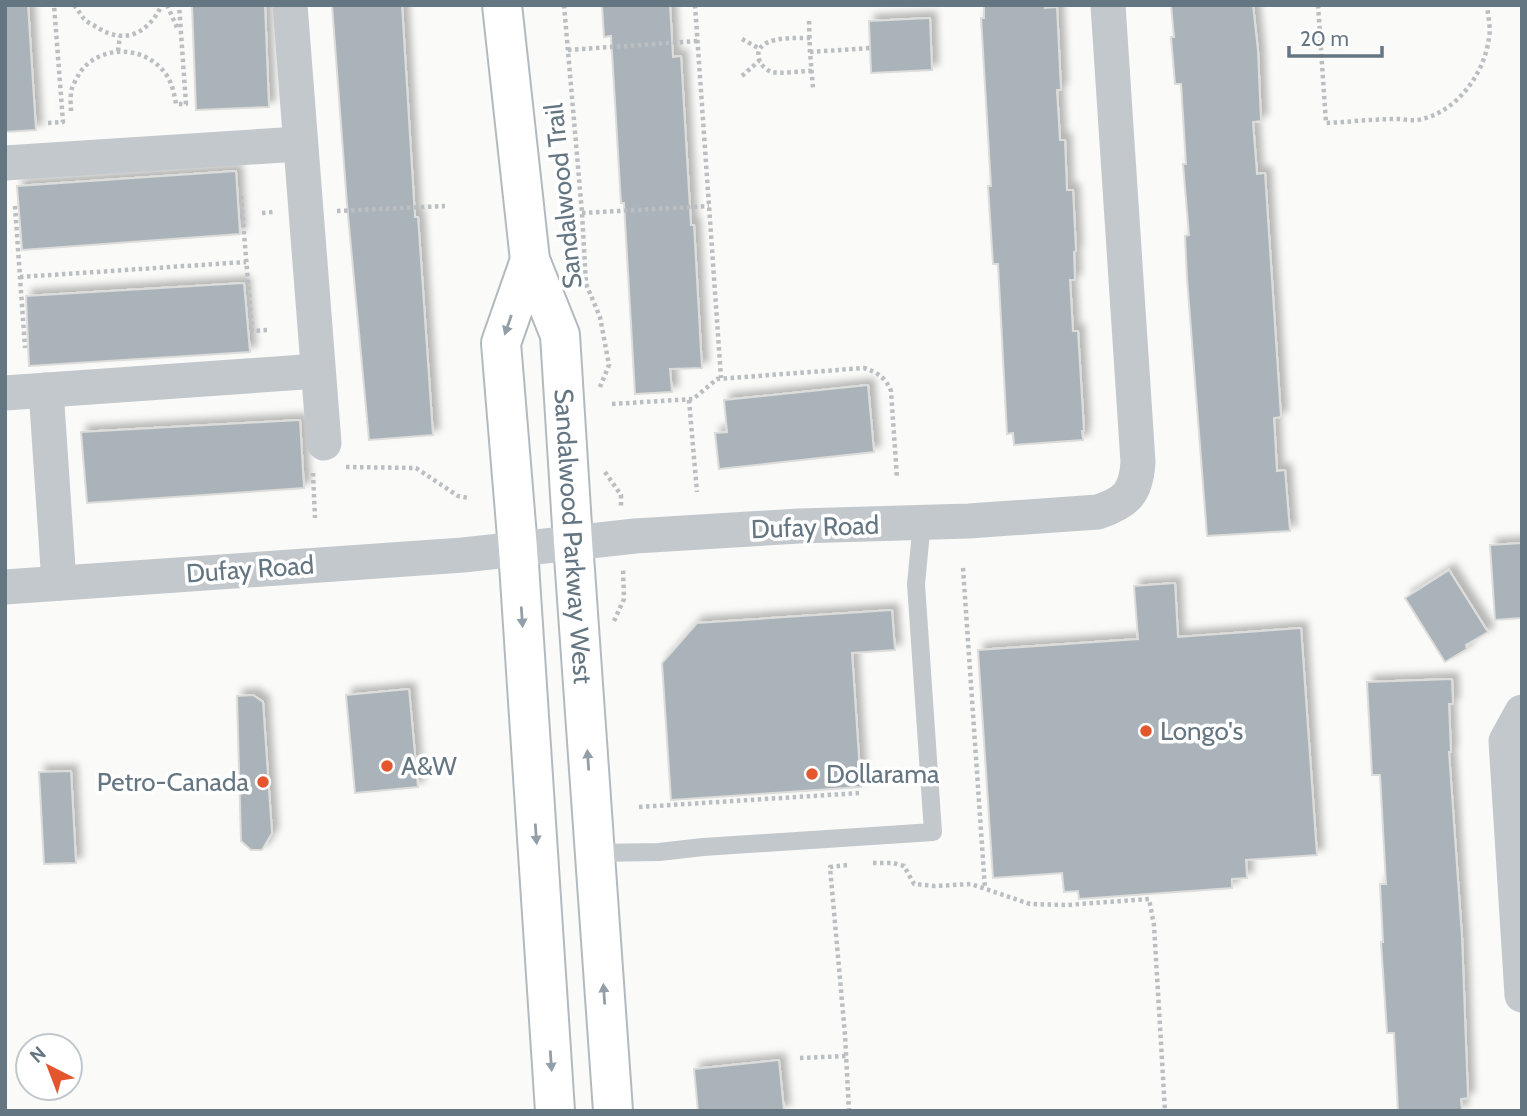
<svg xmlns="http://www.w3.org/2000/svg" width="1527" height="1116" font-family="Cabin,sans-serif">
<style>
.building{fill:#aab3b9;stroke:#dcdcda;stroke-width:2;filter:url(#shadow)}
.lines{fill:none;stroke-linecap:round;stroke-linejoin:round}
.secondary-casing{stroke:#b3babf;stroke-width:42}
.path{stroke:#bbbfc2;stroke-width:4.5;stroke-dasharray:3.5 3.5;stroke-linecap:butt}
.lane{stroke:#c3c8cc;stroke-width:18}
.street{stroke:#c3c8cc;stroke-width:35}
.secondary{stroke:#fff;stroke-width:38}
.oneway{fill:#939fa8}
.poi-dot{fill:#e4572e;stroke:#fff;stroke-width:2.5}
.labels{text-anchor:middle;stroke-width:7;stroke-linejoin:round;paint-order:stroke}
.street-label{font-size:26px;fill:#657683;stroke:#fff}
.poi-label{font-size:26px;fill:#657683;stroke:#fff;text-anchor:start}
</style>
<defs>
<filter id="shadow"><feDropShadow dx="6" dy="-6" stdDeviation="3.5" flood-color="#0004"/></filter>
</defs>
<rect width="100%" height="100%" fill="#fafaf8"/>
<!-- building -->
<g class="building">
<polygon points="5,5 28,5 36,130 5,132"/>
<polygon points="192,5 265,5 269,107 196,110"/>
<polygon points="332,5 402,5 415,217 418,217 433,435 369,440 347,204"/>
<polygon points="602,5 670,5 673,57 681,56 691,225 694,225 702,368 670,369 672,392 635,394 624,203 621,203 611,36 604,37"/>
<polygon points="984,5 1045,5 1045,8 1057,7 1061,90 1057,90 1060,140 1065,140 1067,190 1073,190 1076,251 1074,252 1075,280 1070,280 1073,331 1078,331 1084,431 1082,431 1083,440 1014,445 1013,433 1007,434 998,264 993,264 988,186 991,186 981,18 984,18"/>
<polygon points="1171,5 1253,5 1258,51 1261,121 1253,122 1257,174 1265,173 1281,417 1274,418 1277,471 1285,470 1290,531 1207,536 1187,278 1185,236 1189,235 1183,164 1186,164 1181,84 1175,84 1171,37 1174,37"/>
<polygon points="930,18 932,70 871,73 869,21"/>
<polygon points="236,171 240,234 22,250 17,186"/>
<polygon points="244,283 250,352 29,366 26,296"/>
<polygon points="868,385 874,452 719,469 715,433 727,432 724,400"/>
<polygon points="300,420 304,488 87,503 81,432"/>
<polygon points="1522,543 1521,618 1495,620 1490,545"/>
<polygon points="1449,570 1488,632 1466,645 1467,649 1445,662 1405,598"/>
<polygon points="1175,583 1178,637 1301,628 1317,855 1246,860 1247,878 1232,879 1232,888 1079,899 1078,891 1064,892 1062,873 993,878 978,650 1138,639 1134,586"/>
<polygon points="892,610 895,650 852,653 861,787 671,800 662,663 697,623"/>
<polygon points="1452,679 1453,704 1449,704 1451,752 1449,752 1462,937 1468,1098 1461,1099 1462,1111 1398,1111 1394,1033 1387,1033 1381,942 1383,942 1380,884 1386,884 1380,775 1372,775 1367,682"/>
<polygon points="409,689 418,787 355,793 346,695"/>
<polygon points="253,695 263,702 272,833 262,850 251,850 241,841 237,696"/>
<polygon points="71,771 76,863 44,864 39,772"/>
<polygon points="779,1060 784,1111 698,1111 694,1069"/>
</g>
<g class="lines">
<defs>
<g id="secondary">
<path id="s1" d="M502 5 530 260 560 335 573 542 613 1111"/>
<polyline points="530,260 501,343 518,549 555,1111"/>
</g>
</defs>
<!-- secondary casing -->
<use href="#secondary" class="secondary-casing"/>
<!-- path -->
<g class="path">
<path d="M74 5C78 10 81 15 84 19 88 23 94 25 98 28 126 45 148 33 162 5"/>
<polyline points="167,5 178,30"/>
<polyline points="564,5 582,213 586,284 600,317 609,365 600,387"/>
<polyline points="695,5 721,378"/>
<path d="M1318 5 1326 123C1349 122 1373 119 1397 119 1404 119 1411 121 1418 120 1456 113 1484 75 1489 38 1491 28 1488 16 1487 5"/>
<polyline points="809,21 810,52 813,88"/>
<path d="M810 38C796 38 749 35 760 62 762 66 768 71 772 72 781 74 802 71 812 71"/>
<polyline points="742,39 760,49"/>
<polyline points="568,50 698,41"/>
<polyline points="118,51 120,36"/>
<polyline points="810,52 871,48"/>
<polyline points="742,76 759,61"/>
<path d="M71 111C71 106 70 100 71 94 71 87 76 80 79 74 98 44 145 45 165 73 172 82 174 93 176 104H186L179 5"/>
<polyline points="48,123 63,122 54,5"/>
<polyline points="241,196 252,331 267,330"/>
<polyline points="15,206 25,348"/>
<polyline points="337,211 445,206"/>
<polyline points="262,213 273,212"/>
<polyline points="582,213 709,206"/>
<polyline points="20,277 246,262"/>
<polyline points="689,400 697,492"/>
<path d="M612 404 693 399 717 379 864 368C877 372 886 378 891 391L897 478"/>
<polyline points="346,467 416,468 458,496 469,498"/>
<polyline points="605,472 621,495 621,507"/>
<polyline points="313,473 315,518"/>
<polyline points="963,568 985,889"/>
<polyline points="614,621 624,599 623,568"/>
<polyline points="639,807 860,793"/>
<polyline points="873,863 893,863 904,866 914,884 935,886 971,884 1030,904 1067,905 1149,899 1154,925 1165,1111"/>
<polyline points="847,865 830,867 845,1035 849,1111"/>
<polyline points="800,1058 846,1056"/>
</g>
<!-- lane -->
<polyline class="lane" points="594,853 659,852 703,847 933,832 916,584 922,522"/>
<!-- street -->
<g class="street">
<polyline points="290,5 324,443"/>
<polyline points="5,163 299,144"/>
<polyline points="46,390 59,583"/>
<polyline points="5,393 318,371"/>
<path d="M5 587 463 555 635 536 799 526 969 521 1098 512C1127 502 1136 493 1138 462L1108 5"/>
<polyline points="1522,712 1506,741 1522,995"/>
</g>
<!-- secondary -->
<use href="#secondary" class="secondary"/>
</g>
<!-- one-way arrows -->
<defs><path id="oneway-solid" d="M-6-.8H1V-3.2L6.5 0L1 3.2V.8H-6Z" transform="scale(1.75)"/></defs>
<g class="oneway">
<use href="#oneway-solid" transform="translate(508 325) rotate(109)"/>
<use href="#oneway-solid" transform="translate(522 617) rotate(86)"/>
<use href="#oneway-solid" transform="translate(588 760) rotate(-94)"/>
<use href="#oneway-solid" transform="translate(536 834) rotate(86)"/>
<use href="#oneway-solid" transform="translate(604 994) rotate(-94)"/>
<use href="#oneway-solid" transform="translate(551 1061) rotate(86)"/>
</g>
<!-- markers -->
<g class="poi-dot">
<circle cx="1146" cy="731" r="7"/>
<circle cx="387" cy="766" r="7"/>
<circle cx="812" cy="774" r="7"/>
<circle cx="263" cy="782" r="7"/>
</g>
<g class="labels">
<!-- street labels -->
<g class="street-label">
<text transform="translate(563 196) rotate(-96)" y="9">Sandalwood Trail</text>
<text transform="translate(815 527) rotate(-2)" y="9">Dufay Road</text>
<text dy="9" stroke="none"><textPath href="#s1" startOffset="539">Sandalwood Parkway West</textPath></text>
<text transform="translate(250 569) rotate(-4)" y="9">Dufay Road</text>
</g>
<!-- poi labels -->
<g class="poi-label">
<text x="1160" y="740">Longo's</text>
<text x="401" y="775">A&amp;W</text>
<text x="826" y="783">Dollarama</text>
<text x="249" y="791" text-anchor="end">Petro-Canada</text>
</g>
</g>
<!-- border -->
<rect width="1527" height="1116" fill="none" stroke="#657683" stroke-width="14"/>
<!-- north arrow -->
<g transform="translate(49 1067) rotate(318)"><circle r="33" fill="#ffffff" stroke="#c1c8cd" stroke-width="2"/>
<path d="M0-5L12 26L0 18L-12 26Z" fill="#e4572e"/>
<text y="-10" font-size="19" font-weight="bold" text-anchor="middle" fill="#657683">N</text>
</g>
<!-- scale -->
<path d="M1289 46v10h93v-10" fill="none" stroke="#657683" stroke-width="3.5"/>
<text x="1300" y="46" font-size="21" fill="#657683" stroke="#ffffff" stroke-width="5" paint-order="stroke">20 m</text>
</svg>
